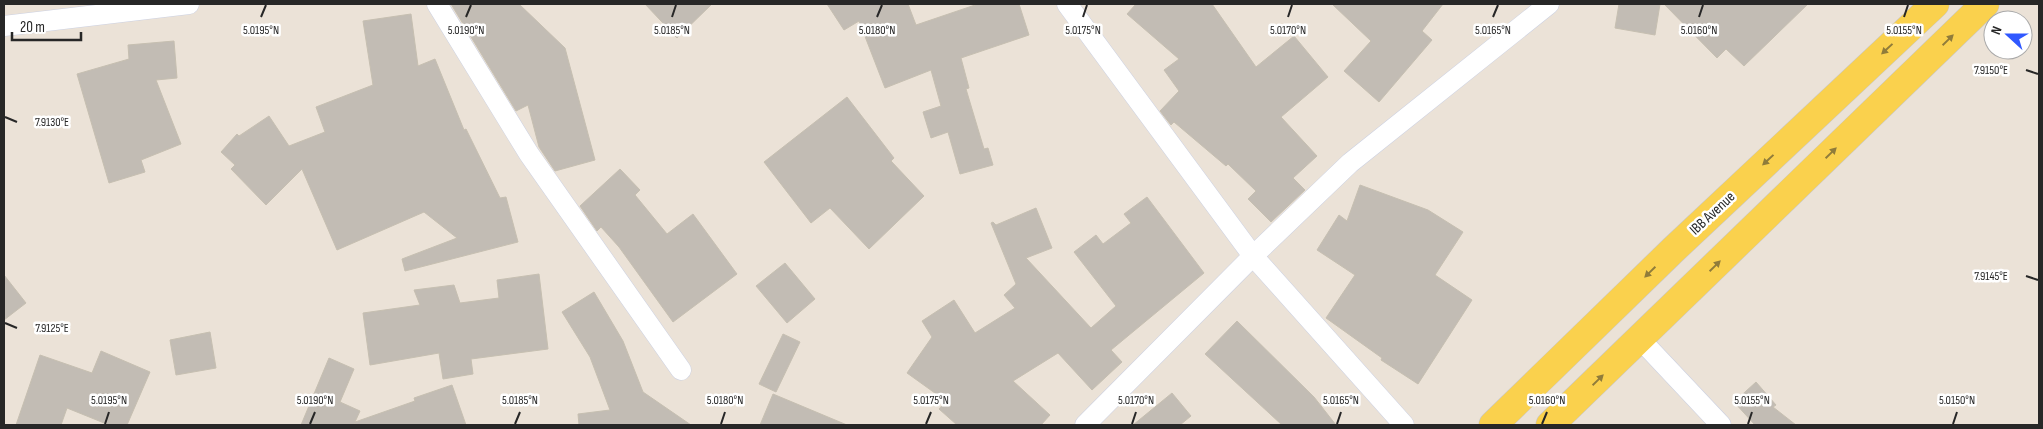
<svg xmlns="http://www.w3.org/2000/svg" width="2043" height="429" font-family="'Sofia Sans Condensed',sans-serif">
<style>
.building{fill:#c2bcb4;stroke:#c6bfb1}
.lines{fill:none;stroke-linecap:round;stroke-linejoin:round}
.minor-casing{stroke:#ccd1e2;stroke-width:21}
.primary-casing{stroke:#c7c7c7;stroke-width:29}
.minor{stroke:#fff;stroke-width:20}
.primary{stroke:#fad14d;stroke-width:28}
.oneway{fill:#907c3a}
.ticks{fill:none;stroke:#272727;stroke-width:2}
.labels{text-anchor:middle;stroke-width:5;stroke-linejoin:round;paint-order:stroke}
.street-label{font-size:15px;fill:#272727;stroke:#fff}
.ticks-label{font-size:12px;text-anchor:middle;fill:#272727;stroke:#fff;stroke-width:5;stroke-linejoin:round;paint-order:stroke}
</style>
<rect width="100%" height="100%" fill="#ebe2d7"/>
<!-- building -->
<g class="building">
<polygon points="451,4 519,4 565,48 595,160 555,171 539,147 528,105 516,111"/>
<polygon points="645,4 712,4 677,38"/>
<polygon points="827,4 908,4 916,25 978,4 1019,4 1029,35 961,58 969,88 966,89 984,149 988,148 993,165 960,174 948,132 931,138 923,112 941,106 931,70 885,88 859,21 844,30"/>
<polygon points="1136,4 1212,4 1256,67 1294,36 1328,77 1281,117 1317,156 1293,178 1305,190 1271,222 1248,199 1256,191 1228,164 1226,166 1174,122 1171,125 1160,111 1179,91 1164,70 1179,59 1127,14"/>
<polygon points="1332,4 1443,4 1422,31 1432,40 1379,102 1344,71 1371,41"/>
<polygon points="1619,4 1660,4 1655,35 1615,28"/>
<polygon points="1664,4 1808,4 1744,66 1726,49 1717,58"/>
<polygon points="411,14 418,66 435,59 464,130 466,129 500,198 506,197 518,242 405,271 402,259 457,238 424,212 337,250 302,169 266,205 231,169 235,165 221,152 237,134 239,136 269,116 289,146 325,132 316,107 373,85 363,21"/>
<polygon points="174,41 177,78 156,80 181,144 141,160 145,172 109,183 77,74 129,59 128,45"/>
<polygon points="847,97 894,158 891,161 924,196 869,249 830,208 811,223 764,162"/>
<polygon points="620,169 640,190 635,195 667,234 693,214 737,274 673,322 619,247 601,227 597,231 580,206"/>
<polygon points="1360,185 1428,210 1463,232 1435,275 1472,300 1418,384 1381,360 1382,358 1326,318 1355,275 1317,250 1339,215 1347,221"/>
<polygon points="1147,197 1204,273 1111,350 1122,362 1092,390 1058,353 1013,381 1050,415 1041,425 957,425 939,409 946,401 907,373 932,337 922,321 954,300 975,333 1015,308 1004,295 1016,284 991,223 993,222 996,225 1036,208 1052,248 1026,258 1091,328 1116,306 1074,252 1096,235 1103,244 1131,223 1124,214"/>
<polygon points="785,263 815,299 787,323 756,286"/>
<polygon points="539,274 548,349 471,359 473,374 443,379 439,353 370,365 363,313 420,305 414,290 454,285 460,303 499,298 497,280"/>
<polygon points="4,275 26,303 4,320"/>
<polygon points="594,292 623,341 643,392 691,425 579,425 578,414 610,410 590,357 562,312"/>
<polygon points="1237,321 1314,397 1336,425 1282,425 1205,354"/>
<polygon points="210,332 216,368 176,375 170,340"/>
<polygon points="783,334 800,342 776,392 759,384"/>
<polygon points="101,351 150,372 127,425 109,425 67,408 61,425 16,425 40,355 92,373"/>
<polygon points="329,358 354,369 340,402 360,411 355,422 415,401 414,398 452,385 466,425 355,425 355,423 354,425 301,425"/>
<polygon points="1756,382 1776,405 1773,407 1796,425 1755,425 1734,402"/>
<polygon points="1172,393 1191,416 1180,425 1133,425"/>
<polygon points="773,394 847,425 760,425"/>
</g>
<g class="lines">
<defs>
<g id="minor">
<polyline points="437,4 529,154 681,370"/>
<polyline points="1067,4 1253,256 1404,425"/>
<polyline points="4,26 189,4"/>
<polyline points="1640,339 1721,425"/>
<polyline points="1085,425 1253,256 1350,163 1549,4"/>
</g>
<g id="primary">
<polyline points="1493,425 1673,250 1935,4"/>
<polyline points="1550,425 1985,4"/>
</g>
</defs>
<!-- minor casing -->
<use href="#minor" class="minor-casing"/>
<!-- primary casing -->
<use href="#primary" class="primary-casing"/>
<!-- minor -->
<use href="#minor" class="minor"/>
<!-- primary -->
<use href="#primary" class="primary"/>
</g>
<!-- one-way arrows -->
<defs><path id="oneway-solid" d="M-6-.8H1V-3.2L6.5 0L1 3.2V.8H-6Z" transform="scale(1.25)"/></defs>
<g class="oneway">
<use href="#oneway-solid" transform="translate(1948 40) rotate(-44)"/>
<use href="#oneway-solid" transform="translate(1887 49) rotate(137)"/>
<use href="#oneway-solid" transform="translate(1831 153) rotate(-44)"/>
<use href="#oneway-solid" transform="translate(1768 160) rotate(137)"/>
<use href="#oneway-solid" transform="translate(1715 266) rotate(-44)"/>
<use href="#oneway-solid" transform="translate(1650 272) rotate(136)"/>
<use href="#oneway-solid" transform="translate(1598 380) rotate(-44)"/>
</g>
<!-- ticks -->
<path class="ticks" d="M261 17 266 5M466 17 471 5M672 17 676 5M877 17 882 5M1083 17 1087 5M1288 17 1292 5M1493 17 1498 5M1699 17 1703 5M1904 17 1908 5M2026 70 2038 74M5 117 17 122M2026 276 2038 280M5 323 17 328M105 424 109 412M310 424 315 412M515 424 520 412M721 424 725 412M926 424 931 412M1132 424 1136 412M1337 424 1341 412M1542 424 1547 412M1748 424 1752 412M1953 424 1957 412"/>
<g class="labels">
<!-- street labels -->
<g class="street-label">
<text transform="translate(1712 213) rotate(-43)" y="5">IBB Avenue</text>
</g>
</g>
<g class="ticks-label">
<text x="1288" y="34">5.0170°N</text>
<text x="261" y="34">5.0195°N</text>
<text x="466" y="34">5.0190°N</text>
<text x="672" y="34">5.0185°N</text>
<text x="877" y="34">5.0180°N</text>
<text x="1083" y="34">5.0175°N</text>
<text x="1493" y="34">5.0165°N</text>
<text x="1699" y="34">5.0160°N</text>
<text x="1904" y="34">5.0155°N</text>
<text x="1991" y="74">7.9150°E</text>
<text x="52" y="126">7.9130°E</text>
<text x="1991" y="280">7.9145°E</text>
<text x="52" y="332">7.9125°E</text>
<text x="109" y="404">5.0195°N</text>
<text x="315" y="404">5.0190°N</text>
<text x="520" y="404">5.0185°N</text>
<text x="725" y="404">5.0180°N</text>
<text x="931" y="404">5.0175°N</text>
<text x="1136" y="404">5.0170°N</text>
<text x="1341" y="404">5.0165°N</text>
<text x="1547" y="404">5.0160°N</text>
<text x="1752" y="404">5.0155°N</text>
<text x="1957" y="404">5.0150°N</text>
</g>
<!-- border -->
<rect width="2043" height="429" fill="none" stroke="#272727" stroke-width="10"/>
<!-- north arrow -->
<g transform="translate(2008 35) rotate(291)"><circle r="24" fill="#ffffff" stroke="#a9a9a9"/>
<path d="M0-4L9 19L0 12L-9 19Z" fill="#3058ff"/>
<text y="-8" font-size="14" font-weight="bold" text-anchor="middle" fill="#272727">N</text>
</g>
<!-- scale -->
<path d="M12 32v8h69v-8" fill="none" stroke="#272727" stroke-width="2.5"/>
<text x="20" y="32" font-size="15" fill="#272727" stroke="#ffffff" stroke-width="4" paint-order="stroke">20 m</text>
</svg>
